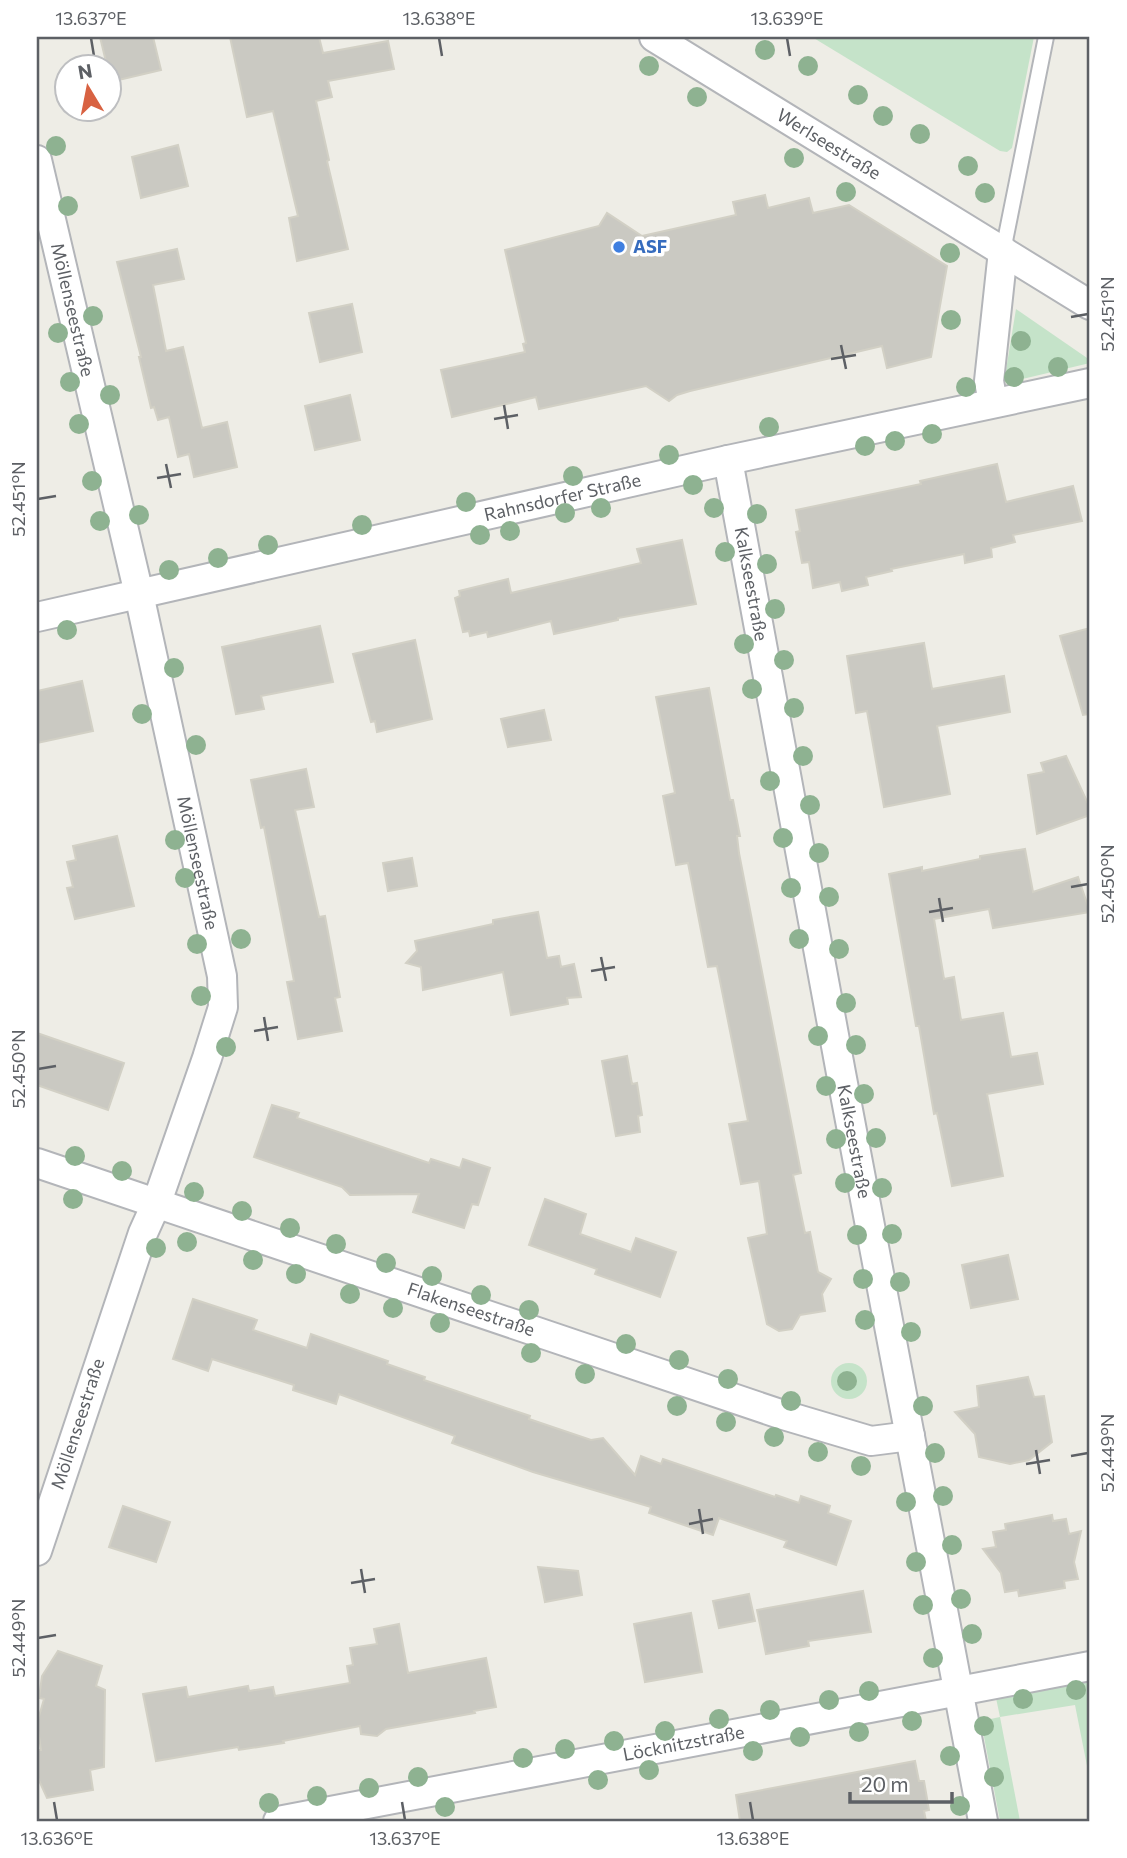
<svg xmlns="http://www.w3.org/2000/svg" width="1127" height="1858" font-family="Commissioner,sans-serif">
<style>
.green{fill:#c5e3c9}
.building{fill:#cac9c2;stroke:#d2d0c5;stroke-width:2}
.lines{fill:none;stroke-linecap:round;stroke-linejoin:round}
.lane-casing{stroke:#b3b5b9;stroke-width:18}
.street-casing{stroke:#b3b5b9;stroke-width:32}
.lane{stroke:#fff;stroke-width:14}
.street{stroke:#fff;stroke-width:28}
.tree{fill:#8eb291}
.ticks{fill:none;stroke:#5d6065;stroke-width:2.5}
.shop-dot{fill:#3f7fe0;stroke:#fff;stroke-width:2.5}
.labels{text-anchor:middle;stroke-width:7;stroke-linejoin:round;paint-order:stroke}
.street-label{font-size:18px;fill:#5d6065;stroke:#fff}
.shop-label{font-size:18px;font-weight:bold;fill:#366cbe;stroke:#fff;text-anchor:start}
.neatline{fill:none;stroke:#5d6065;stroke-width:2.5}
.ticks-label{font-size:18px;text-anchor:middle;fill:#5d6065}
</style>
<rect width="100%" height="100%" fill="#eeede6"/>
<!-- green -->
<g class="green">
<polygon points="812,37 1034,37 1012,148 1007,152 1000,151"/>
<polygon points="1016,309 1090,360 1090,363 1014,381 1008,379 1006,370"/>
<circle cx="849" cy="1381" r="18"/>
<polygon points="1090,1680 1090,1781 1075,1705 1000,1717 1020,1821 1000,1821 981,1721 1000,1717 996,1698"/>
</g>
<!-- building -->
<g class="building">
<polygon points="100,37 153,37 161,70 110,82 108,66 107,66"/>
<polygon points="230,37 319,37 323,53 388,41 394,69 328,81 332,97 316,101 329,160 327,161 348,249 297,261 289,218 298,216 273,111 247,117"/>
<polygon points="178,145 188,186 141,198 132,157"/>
<polygon points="765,195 768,208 809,198 813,213 849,205 947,266 931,357 887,368 882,346 690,391 677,395 669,401 646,386 539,409 536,397 452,417 441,370 525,352 523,344 526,343 505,250 599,226 607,213 642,236 736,215 733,202"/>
<polygon points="177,249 184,279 153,285 166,351 183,347 202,428 227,422 237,467 194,477 189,454 178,457 169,417 158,420 154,407 151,408 139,357 141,357 117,262"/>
<polygon points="352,304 362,352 320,362 309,313"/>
<polygon points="350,395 360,440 315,450 305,406"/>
<polygon points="997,464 1006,502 1073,486 1082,521 1013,535 1015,542 991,548 992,557 965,563 964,554 891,569 892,571 866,577 868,585 842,591 840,582 813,588 809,562 802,563 796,532 800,531 796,510 921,484 920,481"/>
<polygon points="682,540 696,604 618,618 618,620 554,634 551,621 488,637 487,632 470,636 469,631 463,632 455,598 460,596 459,591 508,579 511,593 641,563 637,549"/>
<polygon points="320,626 333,682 261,696 264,709 236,714 222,647"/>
<polygon points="1090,628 1090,714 1083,715 1060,636"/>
<polygon points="415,640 432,719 377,732 375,721 371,722 353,654"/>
<polygon points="924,643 932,689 1004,676 1010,712 937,726 950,794 884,807 867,711 856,713 847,656"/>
<polygon points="82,681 93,731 37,743 37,691"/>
<polygon points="709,688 730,800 733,800 740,836 737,836 739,853 801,1173 793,1175 805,1233 810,1232 818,1272 831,1279 822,1294 825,1311 800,1315 792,1329 779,1331 767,1324 748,1238 767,1234 759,1181 741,1184 729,1124 748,1121 717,966 708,967 688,863 676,865 663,796 675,793 656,697"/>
<polygon points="544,710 551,740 508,747 501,719"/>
<polygon points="1066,756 1090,808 1090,815 1037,834 1028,775 1044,772 1041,763"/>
<polygon points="306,769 314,807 295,810 319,917 325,916 340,997 335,998 342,1031 298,1039 287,982 294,981 264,827 261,828 251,780"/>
<polygon points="117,836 134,906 75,919 67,888 73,887 67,862 76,860 73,846"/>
<polygon points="1025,849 1033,892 1078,877 1090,912 993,928 989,909 934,919 944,979 954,977 961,1020 1003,1013 1011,1057 1037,1053 1043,1084 987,1094 1003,1176 952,1186 937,1113 934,1114 919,1026 916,1026 889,874 922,867 922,871 980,859 980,856"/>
<polygon points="412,858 417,886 388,891 383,863"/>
<polygon points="538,912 547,958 559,956 561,967 574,964 581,997 567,998 568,1004 511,1015 503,972 423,990 421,967 406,963 417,951 415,941 493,924 493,920"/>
<polygon points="37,1033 124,1063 108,1110 37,1085"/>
<polygon points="627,1056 632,1084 637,1083 642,1115 638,1116 640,1132 616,1136 602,1061"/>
<polygon points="272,1105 299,1113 297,1118 429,1163 431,1159 460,1168 463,1159 490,1168 478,1205 472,1204 464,1228 413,1212 419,1194 350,1195 342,1187 254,1157"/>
<polygon points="545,1199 586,1214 580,1234 631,1252 636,1238 676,1252 660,1297 595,1274 597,1269 529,1245"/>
<polygon points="1008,1255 1018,1299 971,1308 962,1265"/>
<polygon points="193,1299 257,1320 253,1330 307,1348 311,1334 388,1361 387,1364 425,1377 424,1380 530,1416 529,1419 591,1440 603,1438 635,1475 641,1456 661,1464 663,1459 775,1497 776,1495 799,1503 801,1496 830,1506 828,1513 851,1521 836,1565 784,1547 787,1541 719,1518 713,1535 649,1513 651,1507 533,1472 452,1443 455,1436 339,1394 336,1404 293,1390 294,1385 212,1359 208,1371 173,1359"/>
<polygon points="1028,1377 1034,1397 1044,1396 1052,1442 1029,1460 1010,1464 979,1457 975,1434 955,1412 979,1407 977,1386"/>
<polygon points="123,1506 170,1522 156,1562 109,1547"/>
<polygon points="1052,1515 1053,1521 1066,1519 1069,1534 1081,1531 1074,1562 1078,1579 1064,1581 1065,1588 1019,1596 1018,1590 1005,1592 1001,1573 983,1549 996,1547 993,1532 1006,1530 1005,1524"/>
<polygon points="538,1567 578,1571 582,1595 545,1602"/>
<polygon points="863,1591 871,1632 808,1641 809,1646 766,1654 757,1610"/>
<polygon points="749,1594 755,1621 719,1628 713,1601"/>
<polygon points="691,1613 702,1672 645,1682 634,1624"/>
<polygon points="399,1624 408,1673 486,1658 496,1707 474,1711 475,1713 386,1729 377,1736 361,1734 360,1726 283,1741 284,1743 239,1750 238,1747 156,1761 143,1694 186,1687 188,1697 248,1686 249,1691 273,1687 275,1696 350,1683 347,1666 353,1665 350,1648 377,1644 374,1629"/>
<polygon points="58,1651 102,1666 96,1686 105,1690 104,1767 90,1770 93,1790 47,1798 37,1776 37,1750 41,1750 37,1723 44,1699 39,1698 42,1676"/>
<polygon points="915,1761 919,1781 924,1781 929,1810 924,1811 926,1821 740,1821 736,1795"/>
</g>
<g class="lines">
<defs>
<polyline id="lane" points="1003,251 1046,37"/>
<g id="street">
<path id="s1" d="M654 37 1090 305"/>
<path id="s2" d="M37 160 139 594 222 976 223 1007 207 1058 157 1202 143 1233 37 1551"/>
<polyline points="993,403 989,381 1003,251"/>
<path id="s3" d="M728 460 841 1073 983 1821"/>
<path id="s4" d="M37 617 728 460 1090 383"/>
<path id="s5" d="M37 1163 780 1414 871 1441 910 1436"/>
<path id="s6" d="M278 1821 1090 1666"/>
</g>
</defs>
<!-- lane casing -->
<use href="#lane" class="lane-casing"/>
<!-- street casing -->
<use href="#street" class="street-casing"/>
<!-- lane -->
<use href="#lane" class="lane"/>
<!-- street -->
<use href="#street" class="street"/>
</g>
<!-- trees -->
<g class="tree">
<circle cx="765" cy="50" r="10"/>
<circle cx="649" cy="66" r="10"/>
<circle cx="808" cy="66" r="10"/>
<circle cx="858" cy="95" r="10"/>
<circle cx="697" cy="97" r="10"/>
<circle cx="883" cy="116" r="10"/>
<circle cx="920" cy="134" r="10"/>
<circle cx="56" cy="146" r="10"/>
<circle cx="794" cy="158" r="10"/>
<circle cx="968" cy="166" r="10"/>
<circle cx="846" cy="192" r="10"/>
<circle cx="985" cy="193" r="10"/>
<circle cx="68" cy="206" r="10"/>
<circle cx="950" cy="253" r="10"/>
<circle cx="93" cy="316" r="10"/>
<circle cx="951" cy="320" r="10"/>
<circle cx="58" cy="333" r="10"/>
<circle cx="1021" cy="341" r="10"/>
<circle cx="1058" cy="367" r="10"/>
<circle cx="1014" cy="377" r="10"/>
<circle cx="70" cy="382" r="10"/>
<circle cx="966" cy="387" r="10"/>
<circle cx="110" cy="395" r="10"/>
<circle cx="79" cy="424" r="10"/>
<circle cx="769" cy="427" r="10"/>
<circle cx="932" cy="434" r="10"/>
<circle cx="895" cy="441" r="10"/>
<circle cx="865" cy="446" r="10"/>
<circle cx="669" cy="455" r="10"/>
<circle cx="573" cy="476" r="10"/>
<circle cx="92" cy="481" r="10"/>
<circle cx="693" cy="485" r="10"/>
<circle cx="466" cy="502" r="10"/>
<circle cx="601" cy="508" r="10"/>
<circle cx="714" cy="508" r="10"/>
<circle cx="565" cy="513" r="10"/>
<circle cx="757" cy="514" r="10"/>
<circle cx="139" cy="515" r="10"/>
<circle cx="100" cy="521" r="10"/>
<circle cx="362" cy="525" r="10"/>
<circle cx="510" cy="531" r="10"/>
<circle cx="480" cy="535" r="10"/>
<circle cx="268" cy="545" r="10"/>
<circle cx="725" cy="552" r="10"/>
<circle cx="218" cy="558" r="10"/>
<circle cx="767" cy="564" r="10"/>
<circle cx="169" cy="570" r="10"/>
<circle cx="775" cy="609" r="10"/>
<circle cx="67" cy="630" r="10"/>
<circle cx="744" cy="644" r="10"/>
<circle cx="784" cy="660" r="10"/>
<circle cx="174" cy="668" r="10"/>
<circle cx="752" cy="689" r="10"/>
<circle cx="794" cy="708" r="10"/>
<circle cx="142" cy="714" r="10"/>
<circle cx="196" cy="745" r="10"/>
<circle cx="803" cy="756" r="10"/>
<circle cx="770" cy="781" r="10"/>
<circle cx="810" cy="805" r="10"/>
<circle cx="783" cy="838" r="10"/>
<circle cx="175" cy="840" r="10"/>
<circle cx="819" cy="853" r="10"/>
<circle cx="185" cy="878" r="10"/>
<circle cx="791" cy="888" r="10"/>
<circle cx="829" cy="897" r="10"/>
<circle cx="241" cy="939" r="10"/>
<circle cx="799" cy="939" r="10"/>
<circle cx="197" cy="944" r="10"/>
<circle cx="839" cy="949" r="10"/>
<circle cx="201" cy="996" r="10"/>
<circle cx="846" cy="1003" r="10"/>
<circle cx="818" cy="1036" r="10"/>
<circle cx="856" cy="1045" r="10"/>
<circle cx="226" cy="1047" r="10"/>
<circle cx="826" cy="1086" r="10"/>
<circle cx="864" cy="1094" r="10"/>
<circle cx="876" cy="1138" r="10"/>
<circle cx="836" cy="1139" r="10"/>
<circle cx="75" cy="1156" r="10"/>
<circle cx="122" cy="1171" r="10"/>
<circle cx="845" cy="1183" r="10"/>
<circle cx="882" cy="1188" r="10"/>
<circle cx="194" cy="1192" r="10"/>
<circle cx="73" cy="1199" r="10"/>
<circle cx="242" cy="1211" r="10"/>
<circle cx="290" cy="1228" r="10"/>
<circle cx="892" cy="1234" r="10"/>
<circle cx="857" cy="1235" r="10"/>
<circle cx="187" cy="1242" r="10"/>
<circle cx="336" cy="1244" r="10"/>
<circle cx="156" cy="1248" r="10"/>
<circle cx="253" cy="1260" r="10"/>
<circle cx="386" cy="1263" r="10"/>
<circle cx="296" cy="1274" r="10"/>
<circle cx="432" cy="1276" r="10"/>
<circle cx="863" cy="1279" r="10"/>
<circle cx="900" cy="1282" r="10"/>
<circle cx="350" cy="1294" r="10"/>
<circle cx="481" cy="1295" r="10"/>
<circle cx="393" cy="1308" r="10"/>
<circle cx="529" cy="1310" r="10"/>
<circle cx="865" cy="1320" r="10"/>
<circle cx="440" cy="1323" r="10"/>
<circle cx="911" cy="1332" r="10"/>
<circle cx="626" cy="1344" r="10"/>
<circle cx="531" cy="1353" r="10"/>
<circle cx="679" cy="1360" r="10"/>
<circle cx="585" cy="1374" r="10"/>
<circle cx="728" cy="1379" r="10"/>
<circle cx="847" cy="1381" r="10"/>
<circle cx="791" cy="1401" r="10"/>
<circle cx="677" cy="1406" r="10"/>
<circle cx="923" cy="1406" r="10"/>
<circle cx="726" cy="1422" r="10"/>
<circle cx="774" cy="1437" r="10"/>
<circle cx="818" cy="1452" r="10"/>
<circle cx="935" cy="1453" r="10"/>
<circle cx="861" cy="1466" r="10"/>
<circle cx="943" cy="1496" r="10"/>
<circle cx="906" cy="1502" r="10"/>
<circle cx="952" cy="1545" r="10"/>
<circle cx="916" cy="1562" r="10"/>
<circle cx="961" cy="1599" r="10"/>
<circle cx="923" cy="1605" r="10"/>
<circle cx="972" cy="1634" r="10"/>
<circle cx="933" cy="1658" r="10"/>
<circle cx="1076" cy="1690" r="10"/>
<circle cx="869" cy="1691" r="10"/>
<circle cx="1023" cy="1699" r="10"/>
<circle cx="829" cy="1700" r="10"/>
<circle cx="770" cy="1710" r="10"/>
<circle cx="719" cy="1719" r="10"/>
<circle cx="912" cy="1721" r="10"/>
<circle cx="984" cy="1726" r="10"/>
<circle cx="665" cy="1731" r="10"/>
<circle cx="859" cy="1732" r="10"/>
<circle cx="800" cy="1737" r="10"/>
<circle cx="614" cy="1741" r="10"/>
<circle cx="565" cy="1749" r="10"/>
<circle cx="753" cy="1751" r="10"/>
<circle cx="950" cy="1756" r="10"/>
<circle cx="523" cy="1758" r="10"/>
<circle cx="649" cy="1770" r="10"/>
<circle cx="418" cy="1777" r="10"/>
<circle cx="994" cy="1777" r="10"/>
<circle cx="598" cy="1780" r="10"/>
<circle cx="369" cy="1788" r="10"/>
<circle cx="317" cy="1796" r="10"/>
<circle cx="269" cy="1803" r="10"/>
<circle cx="960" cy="1806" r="10"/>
<circle cx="445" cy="1807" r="10"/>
</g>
<!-- ticks -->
<path class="ticks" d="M91 38 94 56M439 38 442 56M787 38 790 56M1071 317 1088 314M841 345 846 369M831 359 856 355M504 405 508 429M494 419 518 415M166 464 171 488M157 478 181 474M38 499 56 496M1071 887 1088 884M939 898 943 922M929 912 953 908M601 957 606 981M591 971 615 967M264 1017 268 1041M254 1031 278 1027M38 1069 56 1066M1036 1450 1040 1474M1071 1456 1088 1453M1026 1464 1050 1460M699 1509 703 1534M689 1524 713 1519M361 1569 365 1593M351 1583 375 1579M38 1638 56 1635M54 1802 57 1820M402 1802 405 1820M750 1802 753 1820"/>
<!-- markers -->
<circle class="shop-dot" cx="619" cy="247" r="7"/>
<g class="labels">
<!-- street labels -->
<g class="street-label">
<text dy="6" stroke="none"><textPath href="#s1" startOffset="205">Werlseestraße</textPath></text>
<text dy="6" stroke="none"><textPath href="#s2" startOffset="154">Möllenseestraße</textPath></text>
<text dy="6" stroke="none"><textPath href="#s4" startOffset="539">Rahnsdorfer Straße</textPath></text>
<text dy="6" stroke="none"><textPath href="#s3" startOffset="126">Kalkseestraße</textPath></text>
<text dy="6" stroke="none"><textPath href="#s2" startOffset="721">Möllenseestraße</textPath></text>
<text dy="6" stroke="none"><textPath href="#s3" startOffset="693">Kalkseestraße</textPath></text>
<text dy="6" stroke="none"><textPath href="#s5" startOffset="458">Flakenseestraße</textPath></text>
<text transform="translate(78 1424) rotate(-72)" y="6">Möllenseestraße</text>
<text dy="6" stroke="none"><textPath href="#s6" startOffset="413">Löcknitzstraße</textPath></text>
</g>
<!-- shop labels -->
<g class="shop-label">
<text x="633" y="253">ASF</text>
</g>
</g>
<!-- border -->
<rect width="1127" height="1858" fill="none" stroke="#ffffff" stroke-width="77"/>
<!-- north arrow -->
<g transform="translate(88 88) rotate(350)"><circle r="33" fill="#ffffff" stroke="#bebfc1" stroke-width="2"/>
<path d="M0-5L12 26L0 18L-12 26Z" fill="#d86242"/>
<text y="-10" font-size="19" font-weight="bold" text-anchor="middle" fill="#5d6065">N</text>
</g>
<!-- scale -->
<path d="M850 1792v10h102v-10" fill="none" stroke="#5d6065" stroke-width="3.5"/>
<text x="861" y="1792" font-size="21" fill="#5d6065" stroke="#ffffff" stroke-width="5" paint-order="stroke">20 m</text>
<rect x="38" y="38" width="1050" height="1782" class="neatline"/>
<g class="ticks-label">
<text x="91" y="25">13.637°E</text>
<text x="439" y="25">13.638°E</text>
<text x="787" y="25">13.639°E</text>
<text transform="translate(1108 314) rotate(-90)" y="6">52.451°N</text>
<text transform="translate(19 499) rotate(-90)" y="6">52.451°N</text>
<text transform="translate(1108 884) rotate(-90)" y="6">52.450°N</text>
<text transform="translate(19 1069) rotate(-90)" y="6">52.450°N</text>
<text transform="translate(1108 1453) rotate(-90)" y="6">52.449°N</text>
<text transform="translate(19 1638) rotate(-90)" y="6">52.449°N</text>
<text x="57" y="1845">13.636°E</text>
<text x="405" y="1845">13.637°E</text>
<text x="753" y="1845">13.638°E</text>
</g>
</svg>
